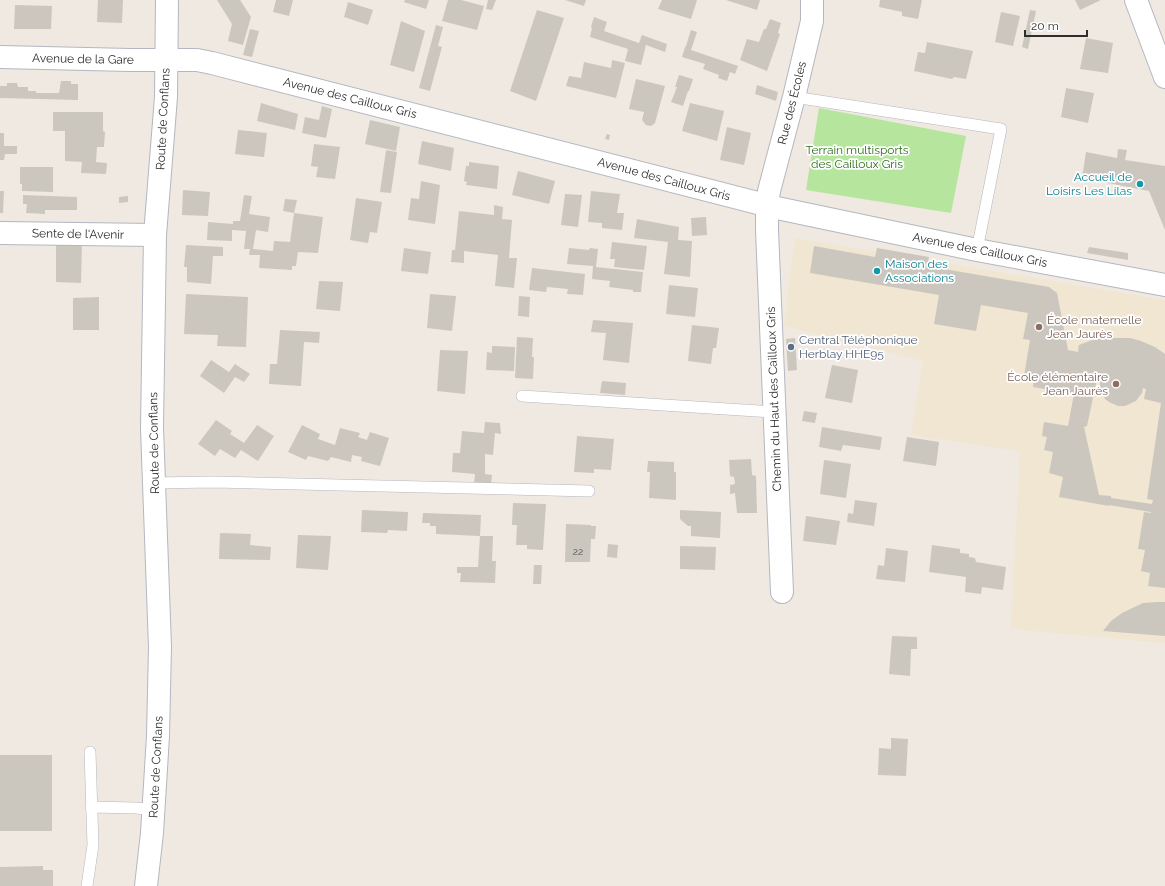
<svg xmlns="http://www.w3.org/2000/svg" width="1165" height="886" font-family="Raleway,sans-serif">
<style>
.education{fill:#f0e6d1}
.green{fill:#b6e59e}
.building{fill:#cbc7bf;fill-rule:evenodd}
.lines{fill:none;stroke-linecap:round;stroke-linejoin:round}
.service-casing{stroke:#b4b7c1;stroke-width:12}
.minor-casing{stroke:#b4b7c1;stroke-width:24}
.secondary-casing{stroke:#b4b7c1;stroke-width:24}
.service{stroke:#fff;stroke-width:11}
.minor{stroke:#fff;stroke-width:22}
.secondary{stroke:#fff;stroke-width:22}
.culture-dot{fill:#0f9aa8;stroke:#fff;stroke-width:1.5}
.education-dot{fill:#8d6e63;stroke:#fff;stroke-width:1.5}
.service-dot{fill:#5c6f8a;stroke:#fff;stroke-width:1.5}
.labels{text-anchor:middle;stroke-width:3.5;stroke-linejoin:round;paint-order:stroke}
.number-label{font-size:10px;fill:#555452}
.street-label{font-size:12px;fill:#2e2e2e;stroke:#fff}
.park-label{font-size:12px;fill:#2c6e1b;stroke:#fff}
.culture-label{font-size:12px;fill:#0d838f;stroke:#fff;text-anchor:end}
.education-label{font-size:12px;fill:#785e54;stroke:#fff;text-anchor:start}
.service-label{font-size:12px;fill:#4e5e75;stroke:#fff;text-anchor:start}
</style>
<rect width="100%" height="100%" fill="#efe9e1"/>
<!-- education -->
<polygon class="education" points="795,238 1165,300 1165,643 1011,629 1020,451 911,435 923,361 784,326"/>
<!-- green -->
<polygon class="green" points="819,108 966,136 951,213 806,190"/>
<!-- building -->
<g class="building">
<polygon points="98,0 123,0 122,23 97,22"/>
<polygon points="217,0 240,0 251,17 243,45 228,41 232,24"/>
<polygon points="276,0 293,0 289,16 273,12"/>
<polygon points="405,0 429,0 426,9 404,2"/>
<polygon points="448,0 461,0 484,6 477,30 442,21"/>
<polygon points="488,0 496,0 492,10 486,9"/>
<polygon points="565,0 586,0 584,6"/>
<polygon points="662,0 697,0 691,19 658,9"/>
<polygon points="726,0 760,0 757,10"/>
<polygon points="880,0 922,0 918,19 902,16 902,12 879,7"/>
<polygon points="1075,0 1101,0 1080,10"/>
<polygon points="348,2 373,10 368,25 344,17"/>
<polygon points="15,5 52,6 51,29 14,29"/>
<polygon points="537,10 564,18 536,101 510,91"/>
<polygon points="1030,10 1036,11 1028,49 1022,47"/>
<polygon points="1001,12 1020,16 1013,46 995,42"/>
<polygon points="594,17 607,22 604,31 639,43 642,35 667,44 665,52 646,45 641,65 625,61 628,49 590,37 592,28 591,27"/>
<polygon points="770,19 781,23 778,33 780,34 767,71 740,60 747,39 759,42 764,29 766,29"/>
<polygon points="401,21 425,31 414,72 390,65"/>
<polygon points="436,25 443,27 438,46 442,47 430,91 419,88"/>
<polygon points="250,29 259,31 252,57 243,55"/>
<polygon points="691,30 697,32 691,50 738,66 735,74 730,72 727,81 718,78 719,75 703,69 705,64 682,57 685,47 686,46"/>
<polygon points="1086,38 1113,43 1108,73 1080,69"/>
<polygon points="927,42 973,51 966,79 954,77 952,79 914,71 918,52 925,53"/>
<polygon points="612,60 625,63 616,98 566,86 569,76 581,78 584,62 611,68"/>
<polygon points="679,75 693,79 689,91 688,91 683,106 671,102 677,87 675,87"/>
<polygon points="636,79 665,86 655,123 651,126 646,125 642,120 644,112 629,109"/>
<polygon points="61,81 71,81 71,84 78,84 78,100 0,98 0,86 7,86 7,83 17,83 18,87 28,87 28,91 36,91 36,93 59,93"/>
<polygon points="757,85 778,92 776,101 755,94"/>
<polygon points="1066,88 1094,93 1088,123 1061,117"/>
<polygon points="261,103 298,114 295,130 257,121"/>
<polygon points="690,103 724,111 717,141 682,131"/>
<polygon points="322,106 332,109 326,138 302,133 305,117 319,120"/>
<polygon points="53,112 103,112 103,131 105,132 104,147 97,147 96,162 107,163 106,174 81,173 82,162 65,161 65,131 53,131"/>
<polygon points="370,120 400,127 396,151 365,144"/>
<polygon points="727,127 751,133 744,165 720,160"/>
<polygon points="238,130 267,133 264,157 235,154"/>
<polygon points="0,133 4,133 4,146 17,146 17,154 5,154 4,160 0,160"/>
<polygon points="607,134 610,135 609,140 605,139"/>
<polygon points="422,141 454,148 451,171 418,164"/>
<polygon points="314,144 340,147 335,179 316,177 318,167 311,166"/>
<polygon points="1118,149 1127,150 1125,160 1165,166 1165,230 1149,191 1082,178 1086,152 1117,158"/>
<polygon points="386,150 397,152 391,193 380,192"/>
<polygon points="469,162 499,166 497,189 466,185 467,182 464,181 466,166 469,166"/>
<polygon points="20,167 53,167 53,192 22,191 22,184 20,184"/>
<polygon points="518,171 555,181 549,204 512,195"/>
<polygon points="421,181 440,185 435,224 408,220 411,198 419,199"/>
<polygon points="183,190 210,192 208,216 182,215"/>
<polygon points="0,191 4,191 3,213 0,213"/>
<polygon points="591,191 620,194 617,213 624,213 622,230 602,228 602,223 588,222"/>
<polygon points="565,194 582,195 578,227 561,225"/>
<polygon points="23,195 77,197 77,210 45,210 45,214 26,213 27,204 23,204"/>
<polygon points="244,195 252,196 249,214 270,217 268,232 256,230 253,249 273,251 274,241 290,242 294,213 283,211 285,199 297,200 294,213 323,217 318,253 298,252 296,266 292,266 292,270 259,268 260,255 249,255 250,249 244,249 246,231 232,230 232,241 207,240 208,222 233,224 233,221 240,221"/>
<polygon points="128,196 128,202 119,203 119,197"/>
<polygon points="356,198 382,202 377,233 370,232 368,243 350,240"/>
<polygon points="494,205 503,207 502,219 512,220 509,258 517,258 514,288 495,286 498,255 464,251 464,263 451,262 452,250 455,250 459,211 494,215"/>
<polygon points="706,217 707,235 692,236 691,218"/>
<polygon points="637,219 679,227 678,240 692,241 690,277 664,274 668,242 634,238"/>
<polygon points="56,241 82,241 81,283 56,282"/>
<polygon points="612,242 647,246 644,270 614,267 615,259 610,259"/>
<polygon points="186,245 223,247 223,256 213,256 211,284 187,282 187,267 184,267"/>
<path d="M814 246 875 257 877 248 929 257 927 266 1049 287 1057 293 1068 350 1078 352 1079 345 1092 340 1102 338H1130L1141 341 1155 347 1165 354V588L1148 586 1150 573 1141 571 1145 550 1138 549 1144 512 1151 513V512L1109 505V506L1059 497 1063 477 1049 473 1053 452 1044 450 1047 437 1042 436 1044 422 1068 426 1074 394 1033 387 1034 378 1024 376 1030 340 1023 339 1028 313 981 305 976 331 934 324 939 295 810 273ZM1097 379 1100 380V389L1105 399 1109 402 1118 406H1125L1136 401 1142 393 1143 388 1146 389 1144 399 1161 403 1147 499 1153 500 1152 504 1111 498V496L1099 495 1084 427 1087 426Z"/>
<polygon points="1089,247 1128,253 1128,260 1087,253"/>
<polygon points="404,248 431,252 428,274 401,271"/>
<polygon points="569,248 589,250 590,248 598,249 596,267 643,272 641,292 633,292 633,290 609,287 610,281 592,279 593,266 567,264"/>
<polygon points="532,268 585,274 583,295 567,294 568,289 547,287 546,292 529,290"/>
<polygon points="319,281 343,282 340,311 316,309"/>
<polygon points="669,285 698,288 695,317 666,314"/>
<polygon points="186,294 248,297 246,347 217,346 218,335 184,334"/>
<polygon points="430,294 456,296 452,331 427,328"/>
<polygon points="519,296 530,297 529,317 518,316"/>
<polygon points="99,297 99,330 73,330 73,298"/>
<polygon points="593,320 633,323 629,363 603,360 606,333 591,332"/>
<polygon points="692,325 719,328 716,348 713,348 711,364 688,361"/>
<polygon points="280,330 320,332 319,343 304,342 301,386 269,384 270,364 277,364"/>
<polygon points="517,337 533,338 532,357 534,357 533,379 515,378"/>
<polygon points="795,338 797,370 788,371 786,339"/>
<polygon points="492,346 515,347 514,371 486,370 487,352 492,353"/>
<polygon points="440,350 468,351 465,394 437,391"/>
<polygon points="211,360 229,372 235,364 250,374 244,382 235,377 224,393 200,376"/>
<polygon points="832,365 858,370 852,403 825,398"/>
<polygon points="602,381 626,383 625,395 600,393"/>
<polygon points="804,411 817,413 815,423 802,421"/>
<polygon points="216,420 232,431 230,434 244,443 257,425 274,436 258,461 241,450 235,458 220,449 215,456 198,444"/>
<polygon points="485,422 500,423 501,434 495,433 493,455 485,454 485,474 492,475 491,485 474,484 475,474 452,472 453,453 460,453 462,431 484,433"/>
<polygon points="302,425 320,434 318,439 335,445 340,428 360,433 358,437 367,440 370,432 389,438 380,466 361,461 362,457 352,455 351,462 331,457 328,461 308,456 306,460 288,452"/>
<polygon points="822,427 882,437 880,450 843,445 841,451 819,447"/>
<polygon points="577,436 614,439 611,470 594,469 594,473 574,472"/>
<polygon points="907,437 939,442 936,466 903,461"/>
<polygon points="751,459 752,475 756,476 757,513 737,513 735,493 730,494 730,485 735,484 734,477 730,476 729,460"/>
<polygon points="824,460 851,464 846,498 820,494"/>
<polygon points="648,461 674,462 674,472 676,472 676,500 649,498 650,472 647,472"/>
<polygon points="855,500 877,503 874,526 847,522 848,513 853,514"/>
<polygon points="513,503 546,504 543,550 527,549 527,545 516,545 517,525 512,525"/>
<polygon points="362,510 408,512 407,531 388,530 387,533 361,532"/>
<polygon points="680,510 721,512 720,538 691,536 691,526 688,526 680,519"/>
<polygon points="423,513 481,515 480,536 436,534 436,526 430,526 430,523 422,523"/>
<polygon points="806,516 840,521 836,545 803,541"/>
<polygon points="566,524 591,525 591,526 596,526 595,539 591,539 590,562 565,562"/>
<polygon points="220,533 251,534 250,545 271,547 270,560 219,559"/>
<polygon points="298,535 331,536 328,570 296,568"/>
<polygon points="480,536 493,536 492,561 496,561 495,583 460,582 461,573 457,573 457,567 478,567"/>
<polygon points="608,544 618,545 617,558 607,557"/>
<polygon points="932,545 960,549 960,553 969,554 969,557 975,558 976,562 1006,567 1003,590 982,587 981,594 965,592 966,577 929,572"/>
<polygon points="680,546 716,547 715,570 680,569"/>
<polygon points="886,548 908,551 905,582 876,579 878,565 884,566"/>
<polygon points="534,565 542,565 541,584 533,584"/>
<polygon points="1157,602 1165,602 1165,636 1103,631 1111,621 1122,613 1143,603"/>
<polygon points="892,636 917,637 917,649 911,649 910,676 889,674"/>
<polygon points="891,738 908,739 906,776 878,775 879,748 891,749"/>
<rect x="0" y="755" width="52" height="76"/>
<polygon points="43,866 43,870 53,870 53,886 0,886 0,867"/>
</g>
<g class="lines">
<defs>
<g id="service">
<polyline points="794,97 1001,129 977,250"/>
<polyline points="522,396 774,412"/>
<polyline points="154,483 215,482 589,491"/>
<polyline points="91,807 136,808 153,810"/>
<polyline points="87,886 93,845 90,752"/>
</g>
<g id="minor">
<polyline points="1136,0 1165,77"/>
<polyline points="0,57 130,60 197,60 212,63 777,208 977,250 1165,285"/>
<polyline points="0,233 155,235"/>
<polyline points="782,592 767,230 767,205 769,191 794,97 812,21 812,0"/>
</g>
<polyline id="secondary" points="146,886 152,833 158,736 160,647 152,428 155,235 166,97 167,0"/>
</defs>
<!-- service casing -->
<use href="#service" class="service-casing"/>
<!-- minor casing -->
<use href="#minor" class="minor-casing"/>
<!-- secondary casing -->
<use href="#secondary" class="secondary-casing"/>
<!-- service -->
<use href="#service" class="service"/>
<!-- minor -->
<use href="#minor" class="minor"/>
<!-- secondary -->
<use href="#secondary" class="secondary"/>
</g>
<!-- markers -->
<g class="culture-dot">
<circle cx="1140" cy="184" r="4"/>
<circle cx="877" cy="271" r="4"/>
</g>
<g class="education-dot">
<circle cx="1039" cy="327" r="4"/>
<circle cx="1116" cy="384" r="4"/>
</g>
<circle class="service-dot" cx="791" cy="347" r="4"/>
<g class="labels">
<!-- number labels -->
<g class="number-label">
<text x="578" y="555">22</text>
</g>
<!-- street labels -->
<g class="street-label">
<text transform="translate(83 59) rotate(1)" y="4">Avenue de la Gare</text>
<text transform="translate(350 98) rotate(14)" y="4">Avenue des Cailloux Gris</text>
<text transform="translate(792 103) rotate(-76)" y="4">Rue des Écoles</text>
<text transform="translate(163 119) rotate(-87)" y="4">Route de Conflans</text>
<text transform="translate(664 179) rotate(15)" y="4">Avenue des Cailloux Gris</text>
<text transform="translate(78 234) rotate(1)" y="4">Sente de l'Avenir</text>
<text transform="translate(980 250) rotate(11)" y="4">Avenue des Cailloux Gris</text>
<text transform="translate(774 399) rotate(-92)" y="4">Chemin du Haut des Cailloux Gris</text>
<text transform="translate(154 443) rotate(-91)" y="4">Route de Conflans</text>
<text transform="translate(156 767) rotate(-87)" y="4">Route de Conflans</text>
</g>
<!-- park labels -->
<g class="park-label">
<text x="857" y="154">Terrain multisports<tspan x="857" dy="14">des Cailloux Gris</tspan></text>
</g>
<!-- culture labels -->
<g class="culture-label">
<text x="1132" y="181">Accueil de<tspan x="1132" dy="14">Loisirs Les Lilas</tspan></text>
<text x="885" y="268" text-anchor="start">Maison des<tspan x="885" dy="14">Associations</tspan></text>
</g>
<!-- education labels -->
<g class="education-label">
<text x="1047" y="324">École maternelle<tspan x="1047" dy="14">Jean Jaurès</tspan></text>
<text x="1108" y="381" text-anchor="end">École élémentaire<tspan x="1108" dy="14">Jean Jaurès</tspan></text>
</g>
<!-- service labels -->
<g class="service-label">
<text x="799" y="344">Central Téléphonique<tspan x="799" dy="14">Herblay HHE95</tspan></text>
</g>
</g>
<!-- scale -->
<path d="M1025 30v6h62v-6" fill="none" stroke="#2e2e2e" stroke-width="2"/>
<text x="1031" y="30" font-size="12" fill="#2e2e2e" stroke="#ffffff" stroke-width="3" paint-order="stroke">20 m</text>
</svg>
